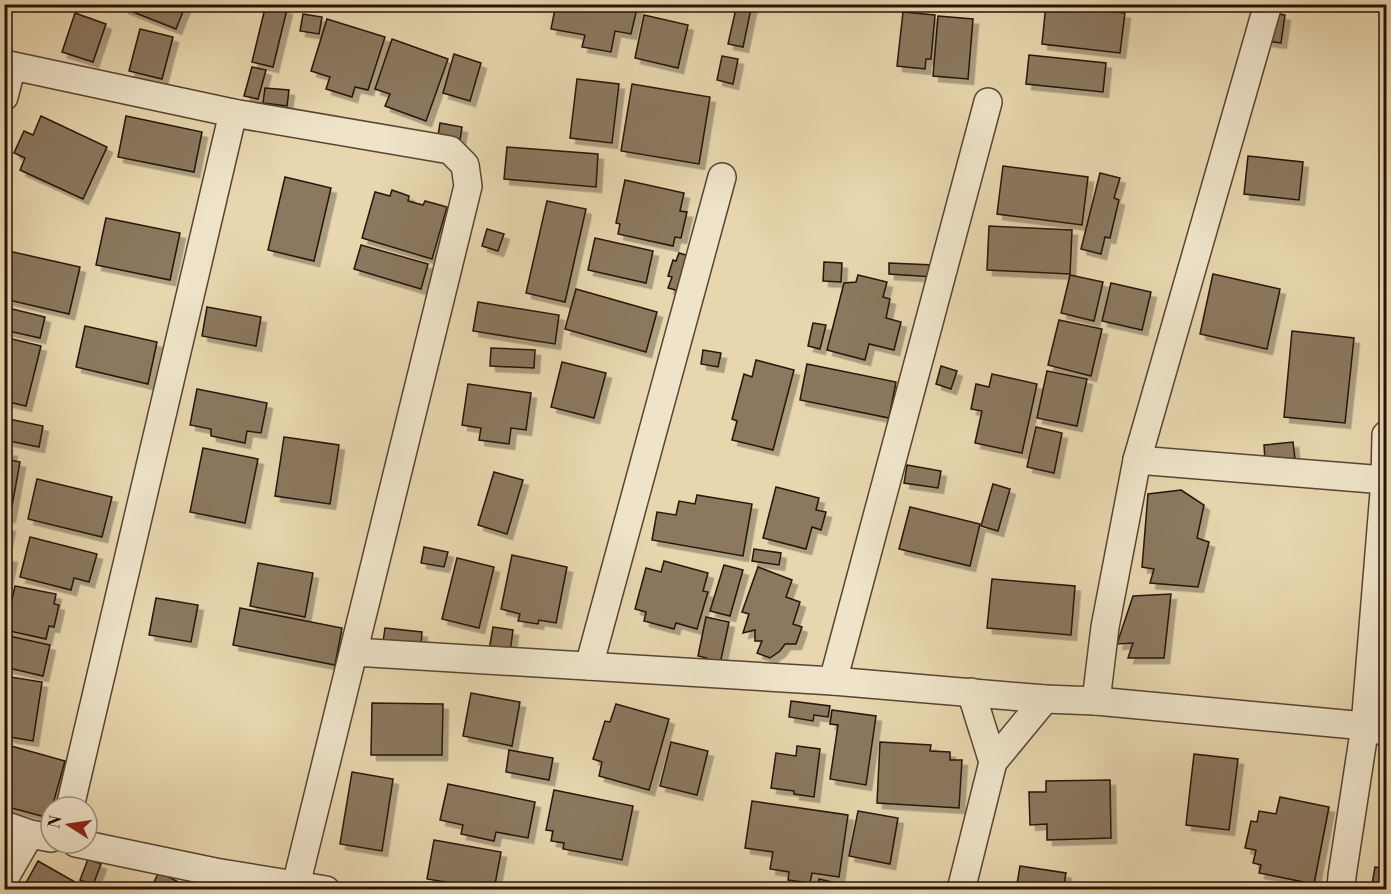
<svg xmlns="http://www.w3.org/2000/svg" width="1391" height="894" font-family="'Libre Bodoni',serif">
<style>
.building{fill:#8b785f;stroke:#281309;stroke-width:1.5;filter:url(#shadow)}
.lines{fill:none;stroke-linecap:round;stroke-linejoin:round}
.minor-casing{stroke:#584432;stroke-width:30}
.minor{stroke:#efe4ca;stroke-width:27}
</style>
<defs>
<filter id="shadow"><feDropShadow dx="5.5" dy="5.5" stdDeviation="0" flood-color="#0004"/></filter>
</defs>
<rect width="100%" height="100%" fill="#e7d6ae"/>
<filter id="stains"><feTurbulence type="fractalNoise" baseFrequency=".00333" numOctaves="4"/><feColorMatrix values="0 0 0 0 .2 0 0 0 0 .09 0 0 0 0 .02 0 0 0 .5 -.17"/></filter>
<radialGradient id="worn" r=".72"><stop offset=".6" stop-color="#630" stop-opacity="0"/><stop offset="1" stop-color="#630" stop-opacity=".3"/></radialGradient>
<!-- building -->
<g class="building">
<polygon points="125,4 186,4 176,29 123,8"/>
<polygon points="266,4 287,9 273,67 252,62"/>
<polygon points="556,4 619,4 637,8 631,34 615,31 611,52 582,47 585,35 551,29"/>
<polygon points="737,4 752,4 743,47 728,44"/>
<polygon points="1046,4 1125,13 1120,53 1042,44"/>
<polygon points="903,12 935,15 931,59 926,59 925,69 897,66"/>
<polygon points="75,13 106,24 93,62 62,52"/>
<polygon points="1272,13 1285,15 1281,43 1267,41"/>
<polygon points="303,14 322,17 319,34 300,31"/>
<polygon points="644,15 688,25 678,68 635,58"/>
<polygon points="938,16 973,19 968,79 933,76"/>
<polygon points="327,19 385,37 368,90 355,87 352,97 326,89 330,77 311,71"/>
<polygon points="140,29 173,37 162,79 129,71"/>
<polygon points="392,39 448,59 426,121 385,106 390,94 375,89"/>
<polygon points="454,54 481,63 470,101 443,93"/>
<polygon points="1029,55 1106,63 1103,92 1026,84"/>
<polygon points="722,56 738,59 733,84 717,80"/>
<polygon points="252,67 266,70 258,99 244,96"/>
<polygon points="577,79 619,84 612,143 570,138"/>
<polygon points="632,84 710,97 699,164 621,151"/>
<polygon points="265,88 289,90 287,106 263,103"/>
<polygon points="41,116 107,147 83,199 20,170 25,158 14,153 24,131 33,135"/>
<polygon points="126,116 202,132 194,172 118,157"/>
<polygon points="440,123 462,127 460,140 438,136"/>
<polygon points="507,147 598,154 596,187 504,179"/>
<polygon points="1248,156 1303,162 1299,200 1244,194"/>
<polygon points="1003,166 1088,177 1082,225 997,214"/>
<polygon points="1100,173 1120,178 1114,198 1119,200 1110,238 1105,237 1101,254 1081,249"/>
<polygon points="285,177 331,188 314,261 268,250"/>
<polygon points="625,180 684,193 680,211 687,212 681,238 675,237 673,246 618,234 620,224 616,223"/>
<polygon points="392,190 409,196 408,201 423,205 425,201 447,207 432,259 362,238 375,192 390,196"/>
<polygon points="547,201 586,209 565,302 526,293"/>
<polygon points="106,218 180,233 170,280 96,265"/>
<polygon points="989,226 1072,230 1070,274 987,270"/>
<polygon points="487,229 504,234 498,251 482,246"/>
<polygon points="595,238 653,251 646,283 588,270"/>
<polygon points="361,245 428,264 421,289 354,269"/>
<polygon points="4,250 80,267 69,314 4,299"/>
<polygon points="679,253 693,257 683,292 668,288 672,277 668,276 673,260 676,261"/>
<polygon points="824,262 842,263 841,282 823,281"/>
<polygon points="889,263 934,265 934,277 889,274"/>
<polygon points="1213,274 1280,289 1267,349 1200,334"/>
<polygon points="858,275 887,282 883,297 890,299 886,318 901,322 894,350 869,344 865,360 827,350 844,283 856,282"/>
<polygon points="1070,275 1103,282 1094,321 1061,313"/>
<polygon points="1111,283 1151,292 1142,330 1102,321"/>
<polygon points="576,289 657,312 646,352 565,329"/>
<polygon points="478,302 559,315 555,344 473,331"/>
<polygon points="4,307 45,317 40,338 4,330"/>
<polygon points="207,307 261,317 256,346 202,336"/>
<polygon points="1059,320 1102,329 1091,376 1048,365"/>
<polygon points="813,323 826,325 820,349 808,346"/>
<polygon points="85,326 157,342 148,384 76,367"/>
<polygon points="1292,331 1354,338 1345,423 1284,417"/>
<polygon points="4,337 41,346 26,406 4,401"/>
<polygon points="491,348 535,350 534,368 490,366"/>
<polygon points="703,350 721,353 718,367 701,364"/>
<polygon points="756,360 794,370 773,450 732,440 737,421 732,419 744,374 752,377"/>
<polygon points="562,362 606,373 594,418 551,407"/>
<polygon points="807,364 896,382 889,418 800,400"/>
<polygon points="941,366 957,371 951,389 936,384"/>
<polygon points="1047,371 1087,379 1077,426 1037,418"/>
<polygon points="992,374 1037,384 1022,453 975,443 982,411 971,409 976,384 989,387"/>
<polygon points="468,384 531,393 526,430 511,428 509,444 479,440 481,428 462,425"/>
<polygon points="197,389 267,403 261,433 247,431 245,443 211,436 211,429 190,425"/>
<polygon points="4,418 43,426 39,447 4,440"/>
<polygon points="1036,427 1062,433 1054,473 1027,467"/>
<polygon points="284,437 339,445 330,504 275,496"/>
<polygon points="1293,442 1295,459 1265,461 1264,445"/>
<polygon points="203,448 258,459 245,523 190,512"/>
<polygon points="4,450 12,451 10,460 20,462 10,517 4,516"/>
<polygon points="907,465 941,471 938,488 904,483"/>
<polygon points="494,472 523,480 507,534 478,525"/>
<polygon points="37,479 112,497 102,537 28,519"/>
<polygon points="993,484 1010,489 998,531 981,526"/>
<polygon points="776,487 819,498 816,510 826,512 821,530 812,527 806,549 763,538"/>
<polygon points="1181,490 1204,505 1197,538 1209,542 1198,587 1150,583 1154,569 1142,567 1148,494"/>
<polygon points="697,495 752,504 743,556 652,540 657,512 676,515 679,501 695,504"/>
<polygon points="910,507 980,524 970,566 899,549"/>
<polygon points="4,525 10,526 5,551 4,551"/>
<polygon points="30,537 97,554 89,582 74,578 71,590 20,577"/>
<polygon points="424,547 448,552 444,567 421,563"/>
<polygon points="754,549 781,553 779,565 752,561"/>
<polygon points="512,555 567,567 556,623 539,620 538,624 518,621 520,614 501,609"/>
<polygon points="4,556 12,557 4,594"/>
<polygon points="457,558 494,567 479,628 442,619"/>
<polygon points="664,561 708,573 703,591 708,592 697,629 676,623 674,629 644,621 646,612 635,609 646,568 661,572"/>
<polygon points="258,563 313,573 305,617 250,606"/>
<polygon points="724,565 743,570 730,616 710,611"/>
<polygon points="758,567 792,580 786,597 800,602 793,624 802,627 796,644 785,644 780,651 770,658 757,653 762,641 755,641 755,630 743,633 749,614 742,612"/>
<polygon points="992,579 1075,586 1071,635 987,628"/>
<polygon points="15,586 56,594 54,604 59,605 54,627 49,626 46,639 5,630"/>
<polygon points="1171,594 1164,658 1128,658 1133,643 1117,644 1133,596"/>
<polygon points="156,598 198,605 191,642 149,635"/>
<polygon points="240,608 342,628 335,665 233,645"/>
<polygon points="706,617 729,622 720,664 707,661 707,658 698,656"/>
<polygon points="493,627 513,630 510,653 489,650"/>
<polygon points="385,628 422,632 421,645 383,642"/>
<polygon points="9,636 50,645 43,676 4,667 4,654"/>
<polygon points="4,676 42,682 33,741 4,736"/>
<polygon points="471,693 520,702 512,746 463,736"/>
<polygon points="791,701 830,706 828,717 814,715 813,721 789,717"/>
<polygon points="372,703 443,704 442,755 371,755"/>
<polygon points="616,704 669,719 649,790 599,776 602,762 593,759 605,721 610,722"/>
<polygon points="832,710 876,716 866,785 830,779 838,725 830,724"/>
<polygon points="671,742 708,751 697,795 660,786"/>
<polygon points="880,742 931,745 930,751 950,752 950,760 962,760 959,808 877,803"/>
<polygon points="4,744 65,761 49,818 4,806"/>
<polygon points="797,746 820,749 814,797 794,794 794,791 771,788 776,753 796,756"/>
<polygon points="509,750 553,758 549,780 506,772"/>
<polygon points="1194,754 1238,759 1229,830 1186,825"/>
<polygon points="352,772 393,779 382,851 340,844"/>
<polygon points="1110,780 1111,838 1047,840 1047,824 1030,825 1029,792 1046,792 1046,781"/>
<polygon points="448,784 535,802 528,838 496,832 494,841 461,834 463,825 440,820"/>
<polygon points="554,790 633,806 622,860 563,849 564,843 551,841 553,831 546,830"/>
<polygon points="1280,797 1329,807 1314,884 1259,873 1261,865 1253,863 1256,850 1245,848 1251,821 1257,822 1259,811 1276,814"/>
<polygon points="752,801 848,815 839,877 812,873 810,883 788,880 789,872 770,869 773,852 745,848"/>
<polygon points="858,811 898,818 890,864 849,856"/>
<polygon points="434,840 501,852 494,890 427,879"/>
<polygon points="88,859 101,864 93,885 80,880"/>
<polygon points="38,861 89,890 22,890"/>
<polygon points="1020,866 1066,873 1063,890 1016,890"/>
<polygon points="1375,867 1386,869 1386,890 1371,890"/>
<polygon points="159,872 188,887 187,890 150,890"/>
<polygon points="819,879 837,883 836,890 816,890"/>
</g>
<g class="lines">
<defs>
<g id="minor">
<polyline points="4,64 233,113 450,150 465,165 468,186 296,885"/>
<polyline points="4,97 12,66"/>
<polyline points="1137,460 1268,4"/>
<polyline points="354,652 833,681 1045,699 1096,701 1365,726 1386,732"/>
<polyline points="589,666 722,177"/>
<polyline points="833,681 988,102"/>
<polyline points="971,692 993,762"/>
<polyline points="1096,701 1105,627 1137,460 1385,480"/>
<polyline points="70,807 233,113"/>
<polyline points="4,825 30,834 51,838"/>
<polyline points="76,843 215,872 326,890"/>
<polyline points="4,879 30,834"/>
<polyline points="961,890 993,762 1045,699"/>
<polyline points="1341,890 1342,876 1365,726 1385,480 1386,435"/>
</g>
</defs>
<!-- minor casing -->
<use href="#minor" class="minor-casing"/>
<!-- minor -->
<use href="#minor" class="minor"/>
</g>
<!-- margin -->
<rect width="1391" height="894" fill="none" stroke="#e7d6ae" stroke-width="24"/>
<rect x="6" y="6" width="1379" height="882" fill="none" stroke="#281309" stroke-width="3"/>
<rect x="12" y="12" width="1367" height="870" fill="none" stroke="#281309" stroke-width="1.5"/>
<!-- north arrow -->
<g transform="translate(69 825) rotate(282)"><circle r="28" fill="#efe4ca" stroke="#9f907d" stroke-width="1.5"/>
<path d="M0-4.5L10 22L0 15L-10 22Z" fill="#8f2418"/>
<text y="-9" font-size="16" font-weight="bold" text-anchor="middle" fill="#281309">N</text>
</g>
<rect width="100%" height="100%" filter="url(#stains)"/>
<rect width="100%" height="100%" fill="url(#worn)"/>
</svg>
